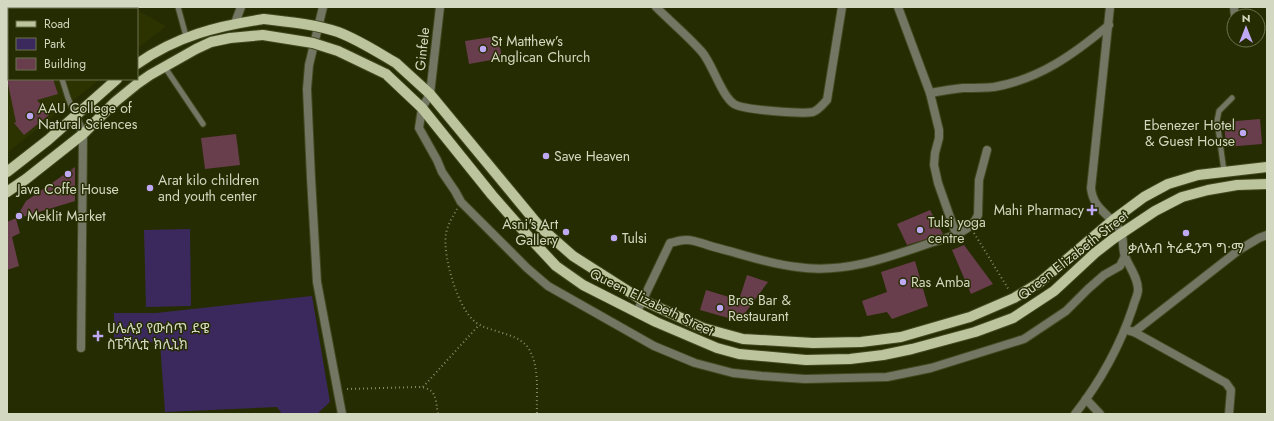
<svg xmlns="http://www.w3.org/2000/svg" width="1274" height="421" font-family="Jost,'Noto Sans Ethiopic',sans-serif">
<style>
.built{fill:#2c3300}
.green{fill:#3b295e}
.building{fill:#683e4d}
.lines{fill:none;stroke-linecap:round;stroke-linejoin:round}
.service-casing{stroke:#424820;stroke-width:7}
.minor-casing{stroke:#424820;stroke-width:10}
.tertiary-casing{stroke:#424820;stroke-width:10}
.primary-casing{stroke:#424820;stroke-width:12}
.path{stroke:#858a6a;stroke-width:2;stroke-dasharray:1 3;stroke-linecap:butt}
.service{stroke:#727663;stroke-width:5}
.minor{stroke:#727663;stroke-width:8}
.tertiary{stroke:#727663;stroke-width:8}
.primary{stroke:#bcc49d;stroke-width:10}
.primary-bridge-casing{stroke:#424820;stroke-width:12;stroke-linecap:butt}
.primary-bridge{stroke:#bcc49d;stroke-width:10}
.poi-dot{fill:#bfa9f4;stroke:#262c01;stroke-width:1.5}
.labels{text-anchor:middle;stroke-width:3;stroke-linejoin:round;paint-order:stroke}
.poi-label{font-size:14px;fill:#d3d8c1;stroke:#262c01;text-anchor:start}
.street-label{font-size:14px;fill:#d3d8c1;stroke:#262c01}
</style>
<rect width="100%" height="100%" fill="#262c01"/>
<!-- built -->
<g class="built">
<polygon points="7,7 132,7 136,9 9,9 9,79 100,79 7,153"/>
<polygon points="137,10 166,26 137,49"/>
</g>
<!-- green -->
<g class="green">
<polygon points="190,229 191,306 146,307 144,230"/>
<polygon points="312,296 330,402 317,414 282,414 277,407 165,412 160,342 114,343 114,313 156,313"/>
</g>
<!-- building -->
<g class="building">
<polygon points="498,36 502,58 469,64 465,41"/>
<polygon points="7,79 53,79 58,94 37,100 49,115 24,135 14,123 16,122"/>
<polygon points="1260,119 1262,144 1226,147 1224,122"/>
<polygon points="236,134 240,165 205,169 201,138"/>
<polygon points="75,167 75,201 16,219 20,233 12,237 19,266 7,270 7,222 16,218 26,201"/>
<polygon points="930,210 943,234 907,245 897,224"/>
<polygon points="964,245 993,284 971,294 952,250"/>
<polygon points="915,261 928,306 892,319 887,312 867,316 862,301 887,292 881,272"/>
<polygon points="747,275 768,282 739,321 700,310 706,290 739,300"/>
</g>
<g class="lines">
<defs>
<g id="service">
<polyline points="178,7 186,36"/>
<polyline points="164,66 203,124"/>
<polyline points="62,79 68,98 75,115"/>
<polyline points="1224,171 1217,121 1219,111 1232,98"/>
</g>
<g id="minor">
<path d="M656 7C671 22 688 36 702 52 713 65 721 95 734 104 743 110 802 114 813 112 819 110 823 104 827 100L842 7"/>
<polyline points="898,7 930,93 939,130 939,138 935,153 934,165 938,183 956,234"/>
<polyline points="1234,7 1235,16"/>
<path d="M930 93C941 91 952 89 963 88 973 88 984 88 994 87 1040 79 1074 54 1109 25"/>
<polyline points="422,108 419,128 437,160 442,172 455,191 461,202 527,268 548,286 654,346 695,363 733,373 762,376 805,379 887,377 931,368 1024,339 1066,311 1088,289 1104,275 1120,266 1125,256"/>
<polyline points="75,115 83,134 81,348"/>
<path d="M637 312 670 243C675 242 680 240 685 240 694 239 706 245 714 247 742 254 769 264 797 267 843 274 887 258 930 243 946 238 971 233 978 215L979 180 987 150"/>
<polyline points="1130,331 1134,332 1226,383 1231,390 1229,414"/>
<polyline points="1134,332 1239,250 1259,238 1267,235"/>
<polyline points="1086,399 1100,414"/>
<path d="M1075 414C1100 382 1120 346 1133 307 1134 302 1138 295 1138 290 1138 277 1129 267 1125 256 1122 249 1124 239 1121 232 1111 214 1093 210 1091 188L1110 7"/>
</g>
<g id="tertiary">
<polyline points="323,7 309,65 307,89 311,178 317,282 342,414"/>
<polyline points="235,23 241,7"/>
<polyline points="422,108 430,94 440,7"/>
</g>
<g id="primary">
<polyline points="396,63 430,94 540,227 573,256 642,300 703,328 743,339 813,343 861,342 901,337 970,317 1014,298 1039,283 1113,220 1144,197 1168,184 1198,175 1267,167"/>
<path d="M137 64C177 36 217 26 264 19"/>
<polyline points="386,74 422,108 492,195 528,236 556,266 583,285 656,322 717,348 739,354 806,360 850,359 883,355 912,349 975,332 1013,318 1054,291 1095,253 1113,239 1155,211 1182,197 1208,190 1237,185 1267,184"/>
<polyline points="7,172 48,140 117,79"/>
<polyline points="7,192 26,179 83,134 115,102 137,84 150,75 196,49 211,42 230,38 263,35"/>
</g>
</defs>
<!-- service casing -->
<use href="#service" class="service-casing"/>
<!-- minor casing -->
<use href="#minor" class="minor-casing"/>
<!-- tertiary casing -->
<use href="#tertiary" class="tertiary-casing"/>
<!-- primary casing -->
<use href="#primary" class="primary-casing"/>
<!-- path -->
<g class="path">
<path d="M457 209C453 216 447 226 446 234 442 255 459 316 480 325 495 333 522 334 530 351 540 370 536 393 537 414"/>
<polyline points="974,233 1009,290"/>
<polyline points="423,387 479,325"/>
<path d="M347 389 418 387C437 388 435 398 438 414"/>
</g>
<!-- service -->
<use href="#service" class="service"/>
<!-- minor -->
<use href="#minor" class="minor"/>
<!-- tertiary -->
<use href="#tertiary" class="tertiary"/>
<!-- primary -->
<use href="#primary" class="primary"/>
<defs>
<g id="primary-bridge">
<path d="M264 19C289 22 314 24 338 32 359 40 377 52 396 63"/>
<polyline points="263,35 313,43 338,51 386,74"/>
</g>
</defs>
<!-- primary-bridge casing -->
<use href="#primary-bridge" class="primary-bridge-casing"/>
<!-- primary-bridge -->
<use href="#primary-bridge" class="primary-bridge"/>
</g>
<!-- markers -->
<g class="poi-dot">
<circle cx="483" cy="49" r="4"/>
<circle cx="30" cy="116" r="4"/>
<circle cx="1243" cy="133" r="4"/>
<circle cx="546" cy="156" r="4"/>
<circle cx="68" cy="174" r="4"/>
<circle cx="150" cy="188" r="4"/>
<path d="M1090 204h4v4h4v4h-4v4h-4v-4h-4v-4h4z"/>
<circle cx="19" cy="216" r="4"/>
<circle cx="920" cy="230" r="4"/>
<circle cx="566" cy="232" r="4"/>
<circle cx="1186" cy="233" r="4"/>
<circle cx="614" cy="238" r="4"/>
<circle cx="903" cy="282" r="4"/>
<circle cx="720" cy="308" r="4"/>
<path d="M96 330h4v4h4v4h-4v4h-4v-4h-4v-4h4z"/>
</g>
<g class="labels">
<!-- poi labels -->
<g class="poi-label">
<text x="491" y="46">St Matthew’s<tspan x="491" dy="16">Anglican Church</tspan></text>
<text x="38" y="113">AAU College of<tspan x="38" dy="16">Natural Sciences</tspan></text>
<text x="1235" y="130" text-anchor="end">Ebenezer Hotel<tspan x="1235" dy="16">&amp; Guest House</tspan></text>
<text x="554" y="161">Save Heaven</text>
<text x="158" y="185">Arat kilo children<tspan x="158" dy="16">and youth center</tspan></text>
<text x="68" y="194" text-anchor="middle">Java Coffe House</text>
<text x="1084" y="215" text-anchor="end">Mahi Pharmacy</text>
<text x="27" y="221">Meklit Market</text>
<text x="928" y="227">Tulsi yoga<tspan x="928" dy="16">centre</tspan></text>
<text x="558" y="229" text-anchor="end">Asni's Art<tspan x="558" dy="16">Gallery</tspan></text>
<text x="622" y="243">Tulsi</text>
<text x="1186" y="253" text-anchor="middle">ቃለአብ ትሬዲንግ ግ•ማ</text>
<text x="911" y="287">Ras Amba</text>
<text x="728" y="305">Bros Bar &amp;<tspan x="728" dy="16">Restaurant</tspan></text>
<text x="107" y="333">ሀሌሉያ የውስጥ ደዌ<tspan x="107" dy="16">ስፔሻሊቲ ክሊኒክ</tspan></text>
</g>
<!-- street labels -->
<g class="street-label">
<text transform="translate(422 49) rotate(-84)" y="5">Ginfele</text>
<text transform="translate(1073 255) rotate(-38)" y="5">Queen Elizabeth Street</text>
<text transform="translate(652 302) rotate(26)" y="5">Queen Elizabeth Street</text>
</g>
</g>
<!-- border -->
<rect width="1274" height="421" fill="none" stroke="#d3d8c1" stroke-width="16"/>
<!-- legend -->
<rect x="8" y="8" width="130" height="72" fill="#262c01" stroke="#6b714e"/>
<rect x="16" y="21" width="20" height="6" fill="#bcc49d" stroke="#6b714e"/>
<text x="44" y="28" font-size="12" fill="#d3d8c1">Road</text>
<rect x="16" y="38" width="20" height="12" fill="#3b295e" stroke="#6b714e"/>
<text x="44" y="48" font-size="12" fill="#d3d8c1">Park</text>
<rect x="16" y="58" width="20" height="12" fill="#683e4d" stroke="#6b714e"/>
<text x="44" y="68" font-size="12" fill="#d3d8c1">Building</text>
<!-- north arrow -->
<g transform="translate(1246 28)"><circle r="19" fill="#262c01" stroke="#6b714e"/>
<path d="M0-3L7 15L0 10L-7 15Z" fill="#bfa9f4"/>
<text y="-6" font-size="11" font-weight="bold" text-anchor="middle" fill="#d3d8c1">N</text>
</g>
</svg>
